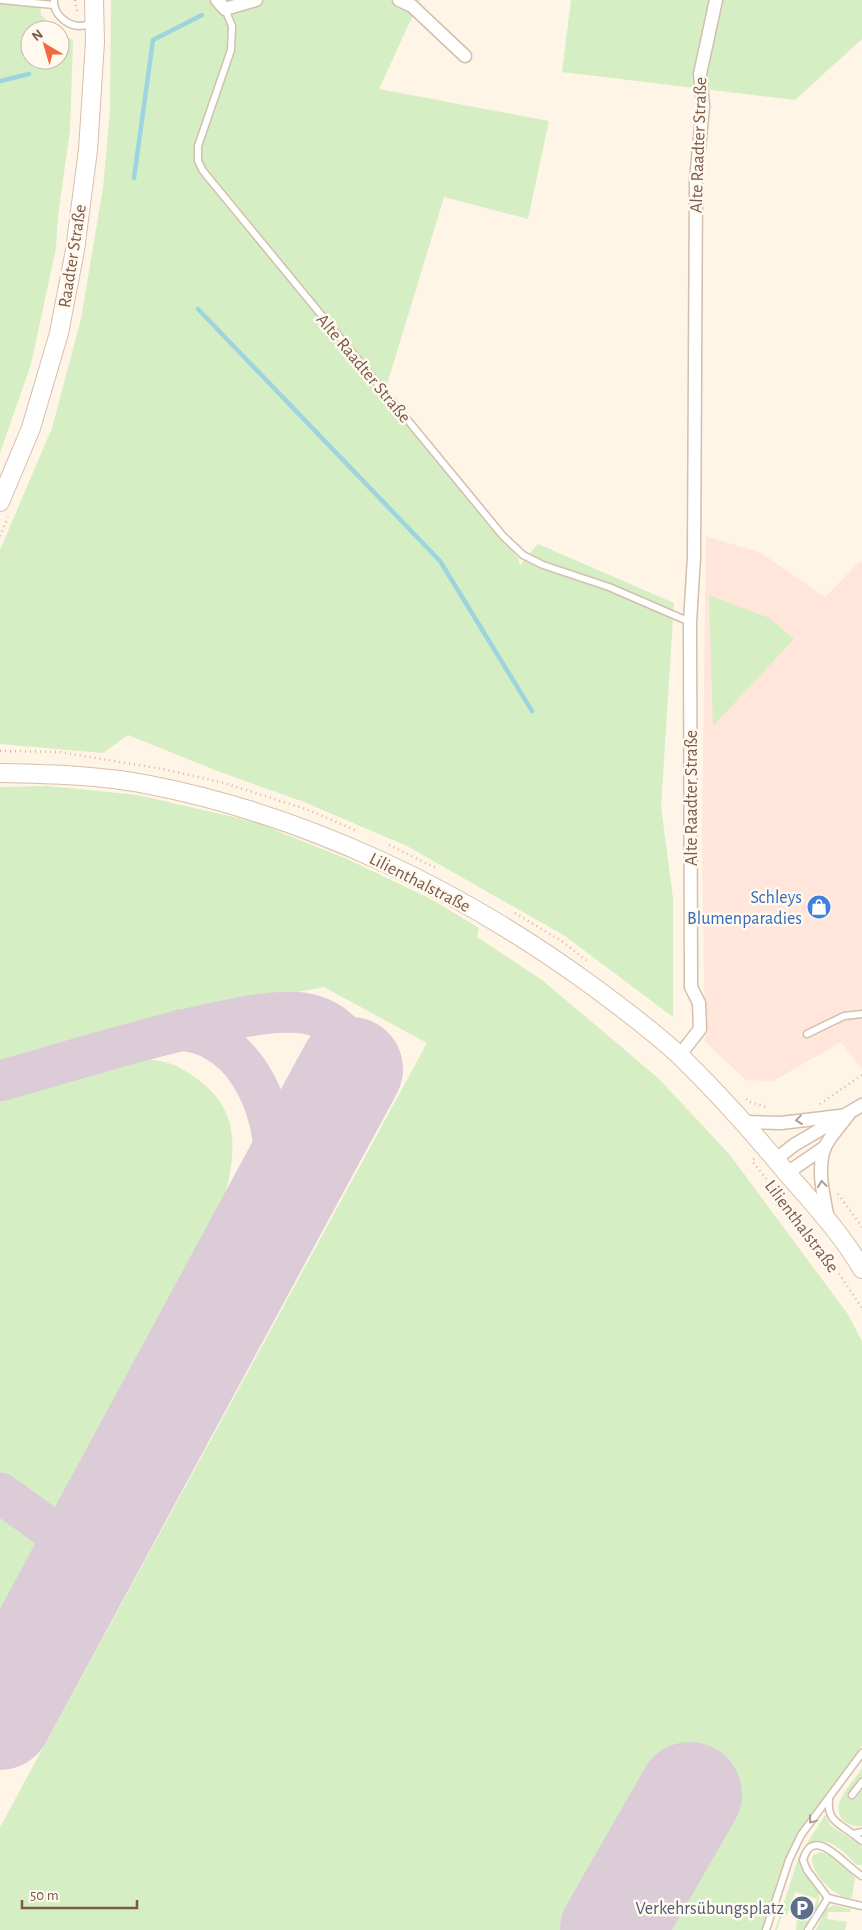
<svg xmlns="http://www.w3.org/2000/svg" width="862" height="1930" font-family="'Alegreya Sans',sans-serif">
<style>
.commercial{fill:#ffe5da}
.green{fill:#d5eec3}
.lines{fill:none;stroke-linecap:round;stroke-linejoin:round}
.stream{stroke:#9dd4dd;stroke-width:4.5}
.taxiway{stroke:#dbccd8;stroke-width:41}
.runway{stroke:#dbccd8;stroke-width:104}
.service-casing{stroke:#d4bead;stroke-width:9}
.minor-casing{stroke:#d4bead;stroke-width:15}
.secondary-casing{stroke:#d8beaa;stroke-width:20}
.path{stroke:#dcb69e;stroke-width:2.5;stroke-dasharray:1 4;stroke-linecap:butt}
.service{stroke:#fff;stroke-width:6}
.minor{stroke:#fff;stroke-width:12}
.secondary{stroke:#fff;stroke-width:18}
.oneway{stroke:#b09c91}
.labels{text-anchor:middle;stroke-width:5;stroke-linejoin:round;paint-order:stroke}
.street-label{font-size:18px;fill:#7b5a48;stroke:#fff9ef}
.shop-label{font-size:18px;fill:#366cbe;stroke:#fff9ef;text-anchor:end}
.service-label{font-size:18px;fill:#4e5e75;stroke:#fff9ef;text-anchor:end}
</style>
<rect width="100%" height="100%" fill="#fef5e7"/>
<!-- commercial -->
<polygon class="commercial" points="706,536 761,553 825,597 860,561 862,563 862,1069 841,1042 773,1081 746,1080 705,1042 702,836"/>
<!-- green -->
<g class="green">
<polygon points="0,0 40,0 41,15 57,30 30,30 30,60 60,60 60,33 73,40 70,130 58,216 56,248 31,364 0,453"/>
<polygon points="111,0 211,0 228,13 234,7 224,0 420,0 379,89 549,121 528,219 444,197 386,388 234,204 518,558 520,565 538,544 674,603 661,807 673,898 673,1017 565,936 407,846 304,802 220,772 128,735 103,753 0,744 0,550 52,428 81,319 103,188 110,111"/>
<polygon points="571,0 862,0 862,39 795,100 562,72"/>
<polygon points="709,595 769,618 794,639 713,726"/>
<polygon points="48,786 138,795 255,822 347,859 431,899 479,928 477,937 542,980 658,1078 730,1155 847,1313 862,1341 862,1746 801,1833 765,1930 0,1930 0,1827 427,1043 324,987 130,1024 0,1062 0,787"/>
<path d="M149 1059C158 1061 170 1062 178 1067 238 1099 240 1139 224 1199L0 1610V1100L120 1063Z"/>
<path d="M862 1768V1777L849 1794 852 1799H855L862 1790V1826C855 1827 848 1825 843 1820 828 1805 854 1782 862 1768Z"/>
<path d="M825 1815 831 1826 859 1844 862 1848V1865H857C844 1852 825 1831 807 1847 803 1851 800 1856 801 1861 802 1874 814 1881 819 1892 820 1905 813 1921 803 1930H796L797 1918 809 1921 817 1899 795 1892 787 1915 781 1918 777 1930H775L799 1856Z"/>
<path d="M821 1852 833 1856 855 1878 852 1898C836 1900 807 1871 813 1855Z"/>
<polygon points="833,1905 851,1909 850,1912 828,1912 827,1919 847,1922 845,1930 816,1930 825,1910"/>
</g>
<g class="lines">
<!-- stream -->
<g class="stream">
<polyline points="0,81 29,74"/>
<polyline points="134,178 153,40 202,15"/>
<polyline points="198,309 440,561 532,711"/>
</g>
<!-- taxiway -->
<g class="taxiway">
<path d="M180 1030C252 1036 282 1123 273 1184 268 1216 253 1245 240 1274"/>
<path d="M0 1081C68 1062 136 1040 205 1025 237 1018 270 1010 303 1013 319 1015 335 1024 345 1037 352 1047 354 1057 351 1069"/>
<polyline points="0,1493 88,1556"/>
</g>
<!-- runway -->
<g class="runway">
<polyline points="0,1718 351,1069"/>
<polyline points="612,1930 690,1794"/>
</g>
<defs>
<g id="service">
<polyline points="2,0 54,5"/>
<path d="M54 0C53 14 67 26 80 26 84 26 89 24 92 23"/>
<polyline points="225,9 232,26 231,50 198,146 198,161 203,171 503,536 523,555 543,565 609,587 690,622"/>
<polyline points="807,1034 844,1016 862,1014"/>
<polyline points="852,1795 862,1782"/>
<path d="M829 1800C827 1820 838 1823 853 1834L862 1832"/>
<polyline points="853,1834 862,1841"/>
<path d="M862 1876C846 1868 814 1822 803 1860L807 1870 828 1898 862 1906"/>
<polyline points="766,1930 789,1860 801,1835 862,1753"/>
<polyline points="808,1930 828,1898"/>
</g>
<g id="minor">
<polyline points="217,0 225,9 256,0"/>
<polyline points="399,0 412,6 465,56"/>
<polyline points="679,1056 700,1029 699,1003 691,987 690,622 694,557 696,180 703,106 700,74 716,0"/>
<polyline points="744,1122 781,1123 848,1115"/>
<polyline points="776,1159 794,1145 862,1105"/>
<polyline points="787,1173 825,1147"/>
<path d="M828 1219C824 1197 816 1169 825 1147 830 1136 841 1125 848 1115"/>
</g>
<g id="secondary">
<polyline points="0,502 31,428 59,333 75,250 88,150 95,42 94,0"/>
<path d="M0 773C50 774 100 775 150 785 308 816 461 890 591 985 621 1007 652 1030 680 1056 717 1092 752 1131 785 1171 812 1202 841 1233 862 1269"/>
</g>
</defs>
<!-- service casing -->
<use href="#service" class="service-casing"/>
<!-- minor casing -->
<use href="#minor" class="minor-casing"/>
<!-- secondary casing -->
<use href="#secondary" class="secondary-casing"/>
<!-- path -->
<g class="path">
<polyline points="75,0 77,11"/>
<polyline points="0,536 8,517"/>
<polyline points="0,751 60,752 162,769 221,782 306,809 355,830"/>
<polyline points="389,845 436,868"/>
<polyline points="515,913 563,942 587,961"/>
<polyline points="746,1099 750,1102 766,1107"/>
<polyline points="820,1104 862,1075"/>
<polyline points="754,1159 752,1161 821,1247 862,1308"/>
<polyline points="838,1194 862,1227"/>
</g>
<!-- service -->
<use href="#service" class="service"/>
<!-- minor -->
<use href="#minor" class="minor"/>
<!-- secondary -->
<use href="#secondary" class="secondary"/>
</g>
<!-- one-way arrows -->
<defs><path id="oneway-chevron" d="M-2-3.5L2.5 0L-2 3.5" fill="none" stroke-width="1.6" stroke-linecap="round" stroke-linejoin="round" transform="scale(1.25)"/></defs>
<g class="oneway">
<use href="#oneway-chevron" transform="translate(799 1120) rotate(173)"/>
<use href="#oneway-chevron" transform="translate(822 1184) rotate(-97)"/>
<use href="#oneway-chevron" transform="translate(812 1820) rotate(127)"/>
</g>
<!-- icons -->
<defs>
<symbol id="shop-disc" viewBox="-11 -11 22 22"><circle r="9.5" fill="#3f7fe0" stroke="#fff9ef"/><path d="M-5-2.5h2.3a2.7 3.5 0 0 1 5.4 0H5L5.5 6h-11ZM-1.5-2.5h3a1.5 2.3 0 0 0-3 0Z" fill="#fff"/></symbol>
<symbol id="parking-disc" viewBox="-11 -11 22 22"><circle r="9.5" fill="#5c6f8a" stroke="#fff9ef"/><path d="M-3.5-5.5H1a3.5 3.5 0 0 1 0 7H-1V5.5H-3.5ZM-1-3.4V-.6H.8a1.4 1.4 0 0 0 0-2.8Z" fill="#fff"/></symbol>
</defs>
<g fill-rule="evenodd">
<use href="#shop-disc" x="805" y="893" width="28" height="28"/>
<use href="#parking-disc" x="788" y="1894" width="28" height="28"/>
</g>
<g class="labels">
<!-- street labels -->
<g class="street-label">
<text transform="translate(698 145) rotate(-88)" y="6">Alte Raadter Straße</text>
<text transform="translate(72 256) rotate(-81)" y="6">Raadter Straße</text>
<text transform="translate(364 368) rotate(50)" y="6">Alte Raadter Straße</text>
<text transform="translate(691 798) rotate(-90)" y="6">Alte Raadter Straße</text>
<text transform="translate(420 882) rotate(27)" y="6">Lilienthalstraße</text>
<text transform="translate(802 1226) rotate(53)" y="6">Lilienthalstraße</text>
</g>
<!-- shop labels -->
<g class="shop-label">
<text x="802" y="903">Schleys<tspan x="802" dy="21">Blumenparadies</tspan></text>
</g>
<!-- service labels -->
<g class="service-label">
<text x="784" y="1914">Verkehrsübungsplatz</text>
</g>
</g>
<!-- north arrow -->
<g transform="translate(45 45) rotate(322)"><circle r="24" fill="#fff9ef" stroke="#cab9ac"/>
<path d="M0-4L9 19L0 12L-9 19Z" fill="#f46840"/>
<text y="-8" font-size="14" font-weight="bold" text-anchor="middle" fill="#7b5a48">N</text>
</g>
<!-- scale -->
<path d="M22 1900v8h115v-8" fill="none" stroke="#7b5a48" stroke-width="2.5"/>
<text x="30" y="1900" font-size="15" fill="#7b5a48" stroke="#fff9ef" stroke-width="4" paint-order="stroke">50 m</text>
</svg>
